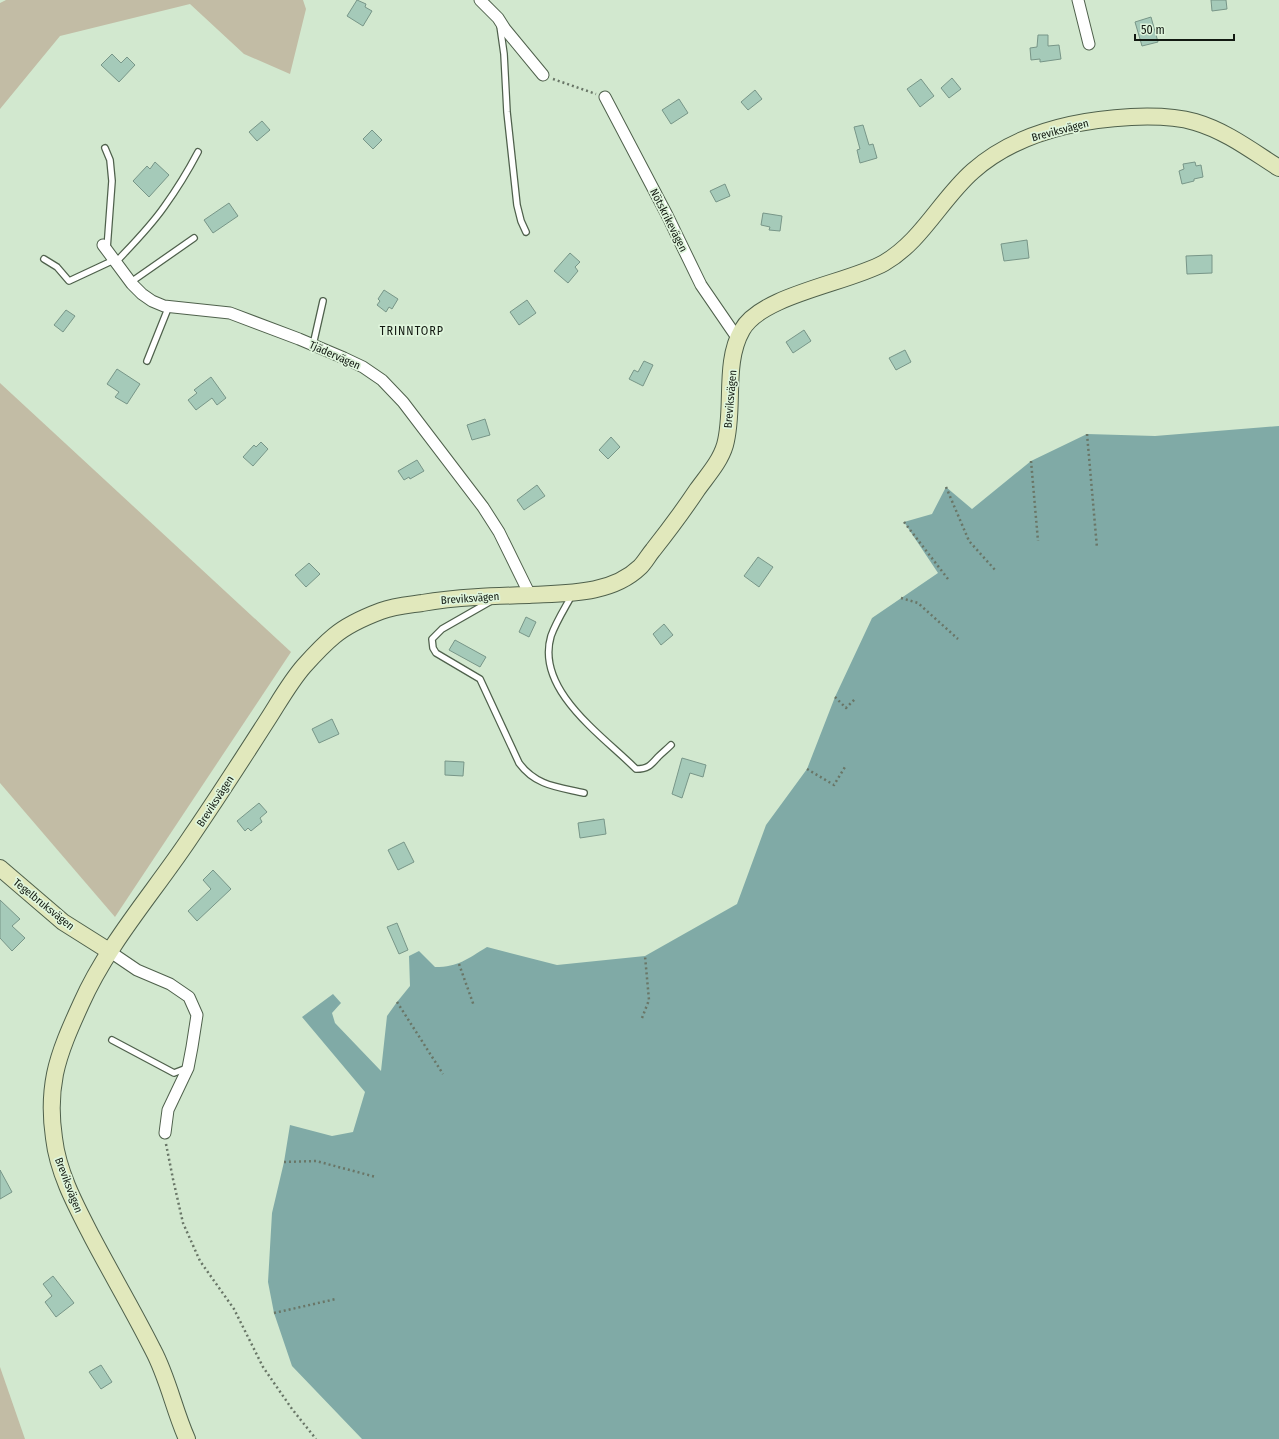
<svg xmlns="http://www.w3.org/2000/svg" width="1279" height="1439" font-family="'Fira Sans Condensed',sans-serif">
<style>
.green{fill:#c2bca5}
.water{fill:#80aaa6}
.building{fill:#a5cab9;stroke:#789688}
.lines{fill:none;stroke-linecap:round;stroke-linejoin:round}
.lane-casing{stroke:#4f614c;stroke-width:8}
.street-casing{stroke:#4f614c;stroke-width:13}
.secondary-casing{stroke:#4f614c;stroke-width:18}
.path{stroke:#697667;stroke-width:2.5;stroke-dasharray:2 3;stroke-linecap:butt}
.lane{stroke:#fff;stroke-width:5.5}
.street{stroke:#fff;stroke-width:11}
.secondary{stroke:#e1e8bc;stroke-width:16}
.labels{text-anchor:middle;stroke-width:3.5;stroke-linejoin:round;paint-order:stroke}
.street-label{font-size:11px;fill:#121911;stroke:#dff5dc}
.neighbourhood-label{font-size:12px;letter-spacing:1px;fill:#121911;stroke:#dff5dc}
</style>
<rect width="100%" height="100%" fill="#d2e8cf"/>
<!-- green -->
<g class="green">
<polygon points="6,0 303,0 306,9 290,74 244,54 190,4 60,36 0,109 0,3"/>
<polygon points="0,383 291,652 115,917 0,783"/>
<polygon points="0,1367 25,1439 0,1439"/>
</g>
<!-- water -->
<path class="water" d="M1279 426V1439H362L292 1366 274 1313 268 1282 272 1213 284 1162 290 1125 332 1136 353 1132 365 1092 302 1017 333 994 341 1003 332 1013 335 1023 381 1071 387 1016 397 1002 410 986 409 956 419 951 435 967C459 967 467 959 487 947L557 965 645 956 737 904 766 825 807 769 835 697 872 618 938 573 904 522 932 514 946 487 972 509 1031 461 1087 434 1155 436Z"/>
<!-- building -->
<g class="building">
<polygon points="357,0 366,4 365,7 372,11 363,26 347,16"/>
<polygon points="1211,0 1226,0 1227,9 1212,11"/>
<polygon points="1151,17 1158,42 1142,46 1135,22"/>
<polygon points="1038,35 1048,35 1048,46 1059,45 1061,59 1040,62 1040,59 1031,60 1030,48 1037,47"/>
<polygon points="112,54 121,63 127,57 135,65 119,82 101,65"/>
<polygon points="952,78 961,89 949,98 941,88"/>
<polygon points="921,79 934,96 920,107 907,89"/>
<polygon points="755,90 762,99 748,110 741,102"/>
<polygon points="679,99 688,113 671,124 662,110"/>
<polygon points="262,121 270,130 257,141 249,132"/>
<polygon points="863,125 869,145 873,144 877,158 860,163 857,150 860,149 854,127"/>
<polygon points="372,130 382,140 373,149 363,139"/>
<polygon points="155,162 169,175 149,197 133,181 147,166 150,169"/>
<polygon points="1195,162 1196,166 1201,165 1203,177 1194,179 1194,181 1182,184 1179,171 1184,169 1183,164"/>
<polygon points="725,184 730,196 716,202 710,191"/>
<polygon points="229,203 238,216 213,233 204,220"/>
<polygon points="763,213 782,216 780,231 769,230 770,227 761,225"/>
<polygon points="1027,240 1029,258 1004,261 1001,244"/>
<polygon points="570,253 580,262 575,267 578,271 568,283 554,271"/>
<polygon points="1212,255 1212,273 1187,274 1186,256"/>
<polygon points="384,290 398,299 392,309 389,307 386,312 377,305 380,301 378,299"/>
<polygon points="527,300 536,313 519,325 510,312"/>
<polygon points="66,310 75,316 63,332 54,325"/>
<polygon points="804,330 811,341 793,353 786,342"/>
<polygon points="905,350 911,362 896,370 889,358"/>
<polygon points="644,361 653,365 643,386 629,379 634,370 638,372"/>
<polygon points="117,369 140,384 127,404 115,397 119,392 107,384"/>
<polygon points="211,377 226,398 217,405 212,398 196,410 188,400 197,393 194,390"/>
<polygon points="485,419 490,435 472,440 467,425"/>
<polygon points="611,437 620,447 608,459 599,450"/>
<polygon points="261,442 268,449 253,466 243,457 254,445 256,447"/>
<polygon points="417,460 424,471 410,479 409,477 404,480 398,471"/>
<polygon points="537,485 545,496 524,510 517,500"/>
<polygon points="758,557 773,567 759,587 744,576"/>
<polygon points="309,563 320,574 306,587 295,575"/>
<polygon points="526,617 536,622 529,637 519,632"/>
<polygon points="664,624 673,635 661,645 653,634"/>
<polygon points="455,640 486,657 480,667 449,650"/>
<polygon points="332,719 339,734 319,743 312,729"/>
<polygon points="682,758 706,765 703,777 690,773 682,798 672,794"/>
<polygon points="445,761 464,762 463,776 445,775"/>
<polygon points="259,803 267,812 260,818 262,822 251,831 248,828 245,831 237,821"/>
<polygon points="604,819 606,834 580,838 578,823"/>
<polygon points="404,842 414,862 398,870 388,850"/>
<polygon points="213,870 231,889 197,921 188,911 211,889 203,880"/>
<polygon points="0,900 20,919 12,926 25,938 12,951 0,938"/>
<polygon points="397,923 408,950 399,954 387,927"/>
<polygon points="0,1170 12,1192 0,1199"/>
<polygon points="53,1276 74,1303 56,1317 45,1302 52,1296 43,1284"/>
<polygon points="101,1365 112,1382 101,1389 89,1372"/>
</g>
<g class="lines">
<defs>
<g id="lane">
<polyline points="500,26 504,54 507,112 517,205 521,221 526,232"/>
<polyline points="105,148 110,160 112,181 107,249"/>
<polyline points="44,259 57,267 69,281 114,260"/>
<path d="M116 262C133 244 150 227 164 207 177 189 188 171 198 152"/>
<polyline points="131,282 194,238"/>
<polyline points="313,345 323,301"/>
<polyline points="147,361 169,306"/>
<path d="M572 595C565 608 556 622 551 636 535 690 603 736 636 769 648 769 651 765 658 757 662 753 667 749 671 745"/>
<path d="M491 601 442 629 432 639 433 648 436 653 480 679 519 763C536 786 558 787 584 793"/>
<polyline points="112,1040 174,1073 187,1068"/>
</g>
<g id="street">
<polyline points="480,0 498,18 505,29 543,75"/>
<polyline points="1078,0 1089,44"/>
<polyline points="605,97 667,215 701,285 738,339"/>
<polyline points="103,245 132,284 142,294 152,301 164,306 230,313 299,339 344,358 363,367 382,380 403,402 483,507 499,532 530,595"/>
<polyline points="109,951 137,970 170,984 189,997 197,1015 192,1047 188,1068 168,1110 165,1133"/>
</g>
<g id="secondary">
<polyline points="0,868 63,922 109,951"/>
<path d="M187 1439C174 1410 168 1378 153 1350 134 1312 112 1275 92 1237 76 1206 58 1173 54 1138 51 1118 51 1094 55 1074 60 1050 71 1026 81 1004 108 943 155 891 192 835 218 797 243 758 268 719 279 702 290 682 304 666 313 656 323 645 334 636 347 625 365 617 381 611 394 606 408 605 422 603 457 597 493 596 529 595 566 593 611 595 640 567 645 562 648 556 653 550 668 531 683 511 697 490 707 476 720 462 725 445 735 409 723 363 742 330 761 295 848 283 884 263 922 241 941 199 973 171 1016 133 1075 120 1131 117 1153 116 1174 116 1195 122 1226 131 1252 151 1279 168"/>
</g>
</defs>
<!-- lane casing -->
<use href="#lane" class="lane-casing"/>
<!-- street casing -->
<use href="#street" class="street-casing"/>
<!-- secondary casing -->
<use href="#secondary" class="secondary-casing"/>
<!-- path -->
<g class="path">
<polyline points="553,79 596,94"/>
<polyline points="1087,434 1097,548"/>
<polyline points="1031,461 1038,541"/>
<polyline points="946,487 969,541 996,571"/>
<polyline points="904,522 948,579"/>
<polyline points="901,598 918,603 958,639"/>
<polyline points="835,697 846,708 855,699"/>
<polyline points="807,769 834,785 845,767"/>
<polyline points="459,964 474,1006"/>
<polyline points="397,1002 443,1074"/>
<polyline points="642,1018 649,1000 645,956"/>
<polyline points="166,1144 173,1179 183,1223 200,1261 234,1309 263,1367 292,1409 316,1439"/>
<polyline points="284,1162 316,1161 376,1177"/>
<polyline points="274,1313 336,1299"/>
</g>
<!-- lane -->
<use href="#lane" class="lane"/>
<!-- street -->
<use href="#street" class="street"/>
<!-- secondary -->
<use href="#secondary" class="secondary"/>
</g>
<g class="labels">
<!-- street labels -->
<g class="street-label">
<text transform="translate(1060 130) rotate(-15)" y="4">Breviksvägen</text>
<text transform="translate(669 220) rotate(63)" y="4">Nötskrikevägen</text>
<text transform="translate(335 355) rotate(24)" y="4">Tjädervägen</text>
<text transform="translate(730 399) rotate(-85)" y="4">Breviksvägen</text>
<text transform="translate(470 598) rotate(-4)" y="4">Breviksvägen</text>
<text transform="translate(215 801) rotate(-57)" y="4">Breviksvägen</text>
<text transform="translate(44 904) rotate(39)" y="4">Tegelbruksvägen</text>
<text transform="translate(69 1185) rotate(69)" y="4">Breviksvägen</text>
</g>
<!-- neighbourhood labels -->
<g class="neighbourhood-label">
<text x="412" y="335">TRINNTORP</text>
</g>
</g>
<!-- scale -->
<path d="M1135 34v6h99v-6" fill="none" stroke="#121911" stroke-width="2"/>
<text x="1141" y="34" font-size="12" fill="#121911" stroke="#dff5dc" stroke-width="3" paint-order="stroke">50 m</text>
</svg>
